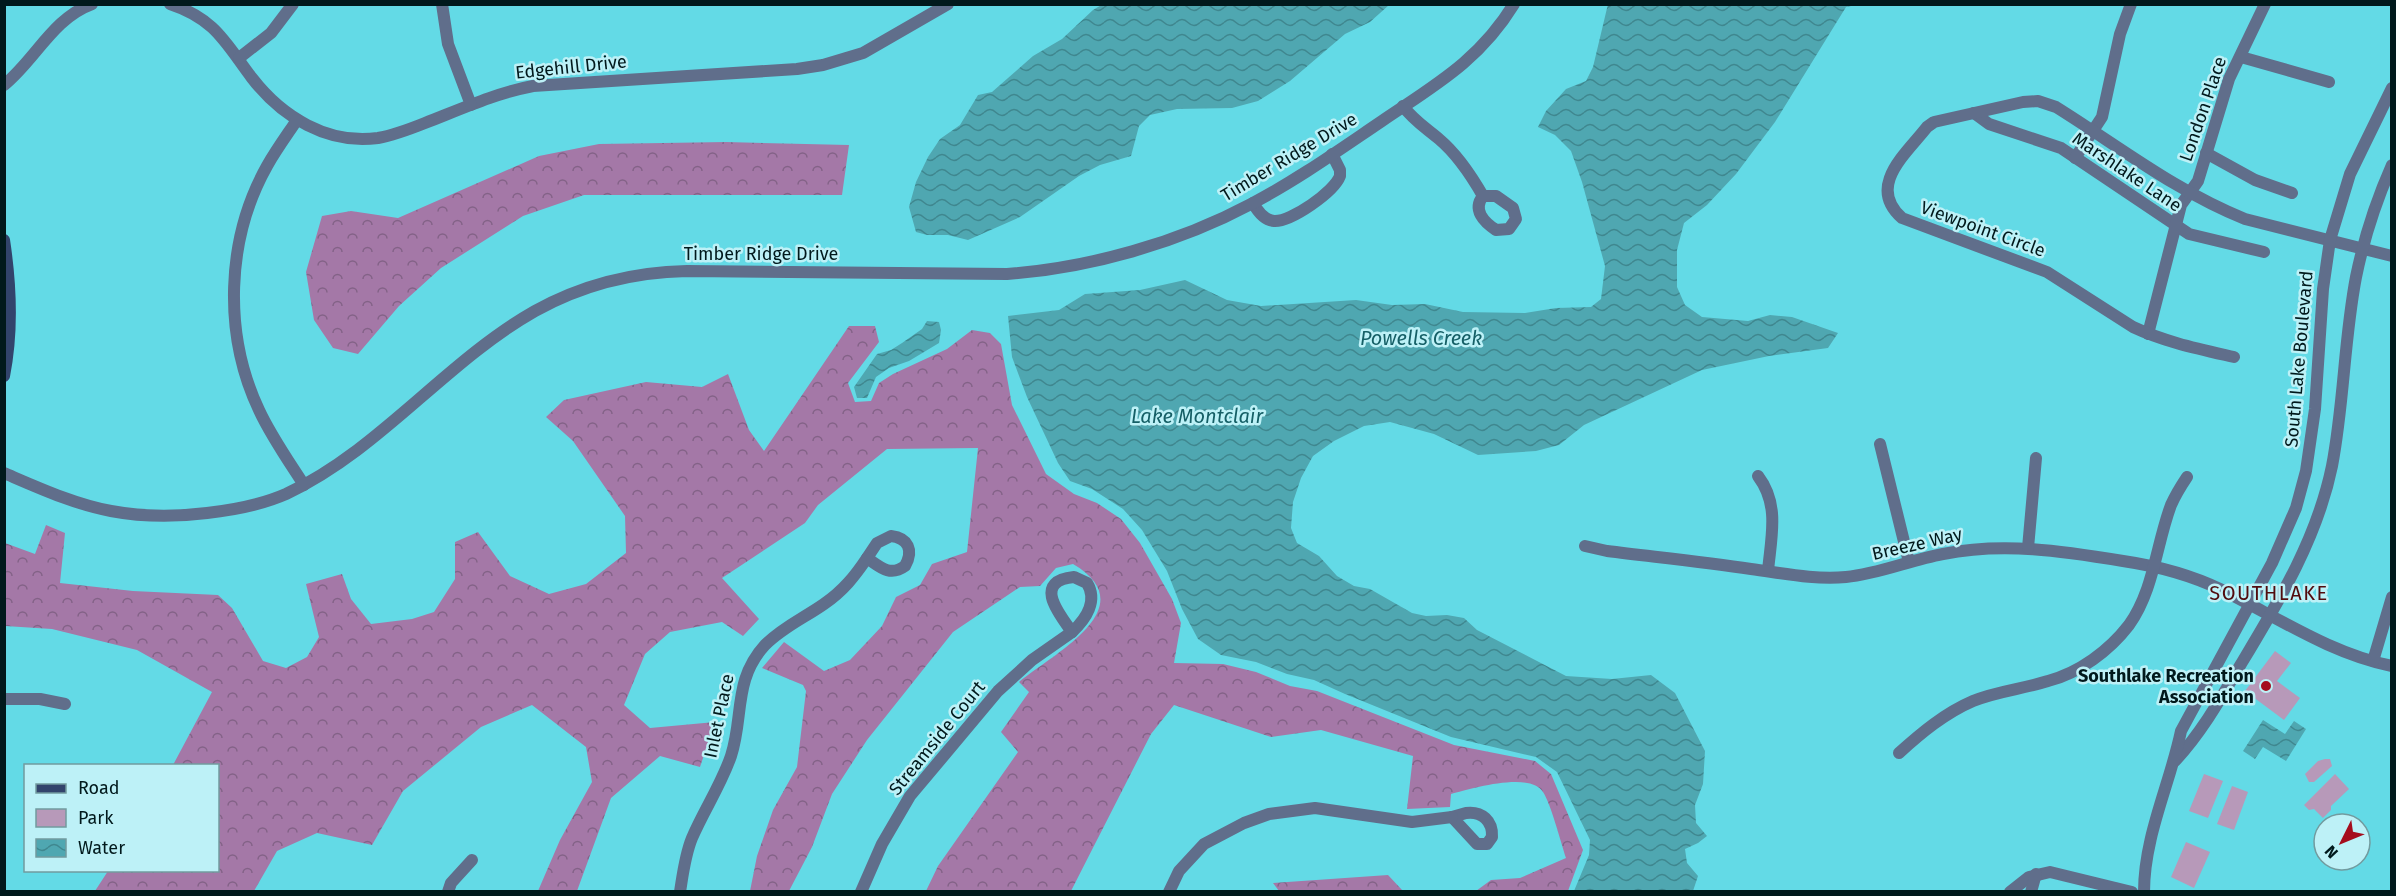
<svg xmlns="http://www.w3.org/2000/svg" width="2396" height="896" font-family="'Fira Sans',sans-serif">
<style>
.forest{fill:url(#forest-crowns)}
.park{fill:#b799b9}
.water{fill:url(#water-waves)}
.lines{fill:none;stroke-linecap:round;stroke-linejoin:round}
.minor{stroke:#606e8b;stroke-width:12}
.secondary{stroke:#32446c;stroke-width:12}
.poi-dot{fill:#a50d1d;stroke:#bdf1f7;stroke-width:2}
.labels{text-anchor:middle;stroke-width:5;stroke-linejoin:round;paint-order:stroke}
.street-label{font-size:18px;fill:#01191c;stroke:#bdf1f7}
.poi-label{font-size:18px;font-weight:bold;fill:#01191c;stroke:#bdf1f7;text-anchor:end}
.water-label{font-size:20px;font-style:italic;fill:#155f66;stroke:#bdf1f7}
.neighbourhood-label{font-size:20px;letter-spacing:1.5px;fill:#510c0e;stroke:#bdf1f7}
</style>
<defs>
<pattern id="forest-crowns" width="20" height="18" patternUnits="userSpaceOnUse" patternTransform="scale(1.5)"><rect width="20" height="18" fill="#a478a7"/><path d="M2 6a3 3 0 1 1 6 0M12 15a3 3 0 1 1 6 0" fill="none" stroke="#836287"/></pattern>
<pattern id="water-waves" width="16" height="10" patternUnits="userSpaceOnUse" patternTransform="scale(1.5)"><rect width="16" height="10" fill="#4fa7b1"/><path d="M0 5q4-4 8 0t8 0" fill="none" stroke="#3f878f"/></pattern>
</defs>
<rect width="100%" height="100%" fill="#63dae6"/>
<!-- forest -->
<g class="forest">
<polygon points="726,142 849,145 842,195 584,195 523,216 441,268 399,306 358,354 333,348 314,320 306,272 322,216 351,211 398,218 539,156 599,144"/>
<path d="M849 326H875L879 342 848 383 855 402 871 401 879 383 893 374 947 349 972 330 990 333 1001 344 1012 405 1046 474 1074 494 1097 503 1121 519 1140 543 1172 599 1181 623 1174 663 1223 664 1256 672 1290 686 1317 691 1454 745 1535 761 1551 774 1583 850 1568 891H1476L1491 880 1520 878 1566 858C1561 843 1551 804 1543 792 1530 771 1470 789 1451 794L1450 807 1407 809 1413 756 1321 730 1271 737 1174 705 1151 734 1071 891H926L938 866 1018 752 1001 732 1029 692 1019 682C1054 653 1146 607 1073 564L1056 568 1040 586 1020 587 953 632 867 740 832 794 812 847 789 891H750L757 856 773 810 797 767 806 691 803 685 762 668 784 642 824 671 850 660 882 626 896 597 920 585 932 564 967 552 978 448 887 449 818 505 805 523 722 578 759 619 743 636 722 622 670 632 645 654 624 705 650 728 715 722 700 767 660 756 611 798 577 891H538L560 840 592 782 586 747 532 705 481 727 403 791 372 845 317 833 277 851 254 891H95L108 871 218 870V766L173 765 212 692 137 650 52 629 5 626V543L35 554 46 525 65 533 60 583 133 591 218 595 232 608 263 661 286 668 307 657 319 637 306 584 342 574 351 599 371 624 412 619 434 612 455 579V542L478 532 510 576 549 594 586 584 626 553 625 516 573 441 546 417 564 400 646 382 702 387 728 374 749 430 764 451Z"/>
<polygon points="1388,875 1403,891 1279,891 1273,883"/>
</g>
<!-- park -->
<g class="park">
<polygon points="2275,651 2291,663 2277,681 2300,698 2284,720 2245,691"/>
<polygon points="2325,759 2330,759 2332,766 2314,782 2309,782 2305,774 2318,761"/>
<polygon points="2204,774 2223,781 2208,818 2189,811"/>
<polygon points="2335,774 2349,789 2331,806 2331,810 2323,818 2314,809 2309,810 2304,805"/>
<polygon points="2232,786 2248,792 2234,830 2217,824"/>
<polygon points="2186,842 2210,852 2194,888 2171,877"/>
</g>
<!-- water -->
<g class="water">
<polygon points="1103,4 1389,5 1370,22 1345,34 1290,81 1258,101 1232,108 1177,109 1150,115 1139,126 1131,156 1100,165 1079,176 1020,217 968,240 948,235 927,235 916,232 909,207 916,182 928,157 940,139 960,125 978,95 992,92 1033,56 1062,39 1093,10"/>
<polygon points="1608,4 1856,5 1846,7 1775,122 1736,174 1707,205 1684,223 1677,250 1677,287 1685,305 1702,317 1748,321 1770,315 1792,317 1838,333 1828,348 1769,356 1702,370 1584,425 1559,445 1536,451 1478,455 1434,434 1390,422 1364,426 1334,441 1313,456 1301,478 1293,502 1291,528 1297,543 1319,556 1337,576 1354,586 1370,589 1412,613 1426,616 1447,615 1464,618 1477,630 1566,676 1612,679 1651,675 1675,693 1705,751 1703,784 1695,805 1696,823 1707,836 1698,843 1685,849 1687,863 1698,876 1693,891 1574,891 1589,855 1590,840 1557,772 1536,757 1451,737 1345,694 1314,680 1287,674 1256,662 1221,655 1198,639 1182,609 1167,571 1142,530 1123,509 1092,489 1070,481 1058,463 1027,397 1012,357 1008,316 1059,310 1085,294 1140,290 1185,280 1227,300 1261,306 1356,300 1392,305 1425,304 1463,312 1525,313 1556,308 1591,307 1601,299 1605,266 1582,182 1571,151 1555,135 1538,127 1546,111 1566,89 1586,81 1593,67"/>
<polygon points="927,321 939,322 941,330 939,343 909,361 889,368 876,377 867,398 857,398 854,387 877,354 891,350 902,343 922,329"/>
<polygon points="2263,720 2285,734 2294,721 2306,729 2286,761 2263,747 2255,759 2243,751"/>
</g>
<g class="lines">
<!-- minor -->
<g class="minor">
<path d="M170 4C216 19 226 44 252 78 282 117 328 145 378 138 395 135 410 129 425 123 461 109 496 93 533 86L797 69 823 65 863 53 948 4"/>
<polyline points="442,4 448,44 471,105"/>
<polyline points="2241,57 2329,82"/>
<polyline points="239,58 271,33 293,4"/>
<path d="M4 85C35 60 53 18 92 4"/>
<path d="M1403 106C1413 120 1426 128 1439 139 1458 155 1471 175 1483 196H1496L1513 208 1516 219 1509 229 1496 230C1484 222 1472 210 1483 196"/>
<polyline points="1974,113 1989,124 2061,148 2189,234 2264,252"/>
<path d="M297 120C287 135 276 150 267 166 226 239 223 334 259 410 271 436 288 460 304 485"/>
<polyline points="2206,153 2255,180 2292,193"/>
<polyline points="2075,158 2102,117 2120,34 2131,4"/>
<path d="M1253 203C1258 212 1264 220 1274 221 1291 222 1334 192 1340 176V170L1332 154"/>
<polyline points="2148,334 2181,205 2198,181 2229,79 2265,4"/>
<path d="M2234 357C2199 349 2165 342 2133 327L2047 272 1902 218C1866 186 1906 154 1927 127L1934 122 2023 102 2038 101 2056 107C2117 145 2177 192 2245 219L2392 256"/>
<polyline points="1880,444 1909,562"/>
<path d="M4 473C39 488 74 504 111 511 143 517 175 517 207 513 233 510 261 505 286 494 380 450 445 362 535 311 582 285 633 272 687 271L1007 274C1089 268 1178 243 1251 204 1297 180 1339 150 1382 121 1435 85 1479 61 1514 4"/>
<path d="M1758 476C1780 505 1771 537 1768 571"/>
<path d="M891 536C908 538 914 550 905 566 890 577 880 567 867 558L877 543Z"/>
<path d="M1585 546 1607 551C1655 557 1703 562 1751 569 1782 573 1814 580 1846 577 1879 574 1910 560 1943 554 2003 542 2063 551 2123 561 2157 566 2191 575 2222 590 2277 617 2331 654 2392 666"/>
<polyline points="2028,548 2036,458"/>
<path d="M1074 577 1087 583C1098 601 1086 619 1072 632 1059 614 1032 581 1074 577Z"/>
<polyline points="2373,661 2392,597"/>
<polyline points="4,699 40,699 65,704"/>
<path d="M1899 753C1921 733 1945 713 1973 701 1997 691 2023 689 2048 681 2079 673 2109 651 2129 625 2154 590 2156 545 2171 505 2175 496 2181 486 2187 477"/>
<path d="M2175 761C2202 732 2221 698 2241 664 2279 601 2317 539 2332 466 2344 404 2344 339 2356 277 2364 238 2376 201 2392 165"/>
<path d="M1466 813C1482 811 1493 821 1492 837L1487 844H1477L1452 817Z"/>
<polyline points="448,892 451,883 472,860"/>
<path d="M680 892C683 873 685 855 692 838 704 810 721 785 731 756 744 716 733 680 765 645 783 627 804 618 824 604 843 591 855 576 867 558"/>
<polyline points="861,892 882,844 910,796 998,691 1032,660 1072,632"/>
<polyline points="1169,892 1179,871 1204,844 1244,823 1269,814 1315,808 1412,822 1452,817"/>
<polyline points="2010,892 2029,877 2050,872 2132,892"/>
<polyline points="2031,892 2036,874"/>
<path d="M2144 892C2144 836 2170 784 2181 731L2272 563 2296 508 2306 471 2315 409 2323 289 2330 240 2350 174 2392 88"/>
</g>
<!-- secondary -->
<path class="secondary" d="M4 240C11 286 13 331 4 376"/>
</g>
<!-- markers -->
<circle class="poi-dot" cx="2266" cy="686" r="6"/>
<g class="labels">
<!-- street labels -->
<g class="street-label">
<text transform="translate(571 67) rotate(-6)" y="6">Edgehill Drive</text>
<text transform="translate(2203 109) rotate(-71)" y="6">London Place</text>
<text transform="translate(1289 157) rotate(-31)" y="6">Timber Ridge Drive</text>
<text transform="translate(2127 172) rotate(34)" y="6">Marshlake Lane</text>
<text transform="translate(1983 229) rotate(20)" y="6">Viewpoint Circle</text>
<text x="761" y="260">Timber Ridge Drive</text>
<text transform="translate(2299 359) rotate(-85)" y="6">South Lake Boulevard</text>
<text transform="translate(1917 544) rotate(-13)" y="6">Breeze Way</text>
<text transform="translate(719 716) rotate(-78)" y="6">Inlet Place</text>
<text transform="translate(937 738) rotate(-51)" y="6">Streamside Court</text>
</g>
<!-- poi labels -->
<g class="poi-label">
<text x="2254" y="682">Southlake Recreation<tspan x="2254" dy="21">Association</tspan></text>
</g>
<!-- water labels -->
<g class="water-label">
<text x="1421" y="345">Powells Creek</text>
<text x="1197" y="423">Lake Montclair</text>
</g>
<!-- neighbourhood labels -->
<g class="neighbourhood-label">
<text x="2269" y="600">SOUTHLAKE</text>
</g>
</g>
<!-- border -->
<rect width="2396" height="896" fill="none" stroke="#01191c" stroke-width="12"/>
<!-- legend -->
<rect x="24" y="764" width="195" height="108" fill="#bdf1f7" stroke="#729b9f" stroke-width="1.5"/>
<rect x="36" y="784" width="30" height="9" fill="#32446c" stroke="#729b9f" stroke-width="1.5"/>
<text x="78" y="794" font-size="18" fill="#01191c">Road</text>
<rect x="36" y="809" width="30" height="18" fill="#b799b9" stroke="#729b9f" stroke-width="1.5"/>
<text x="78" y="824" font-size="18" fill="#01191c">Park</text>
<rect x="36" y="839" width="30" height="18" fill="url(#water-waves)" stroke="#729b9f" stroke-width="1.5"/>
<text x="78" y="854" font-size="18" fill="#01191c">Water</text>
<!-- north arrow -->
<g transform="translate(2342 842) rotate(227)"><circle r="28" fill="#bdf1f7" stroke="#729b9f" stroke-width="1.5"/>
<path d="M0-4.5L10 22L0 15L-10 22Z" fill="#a50d1d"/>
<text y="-9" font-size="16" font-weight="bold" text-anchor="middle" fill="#01191c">N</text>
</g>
</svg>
